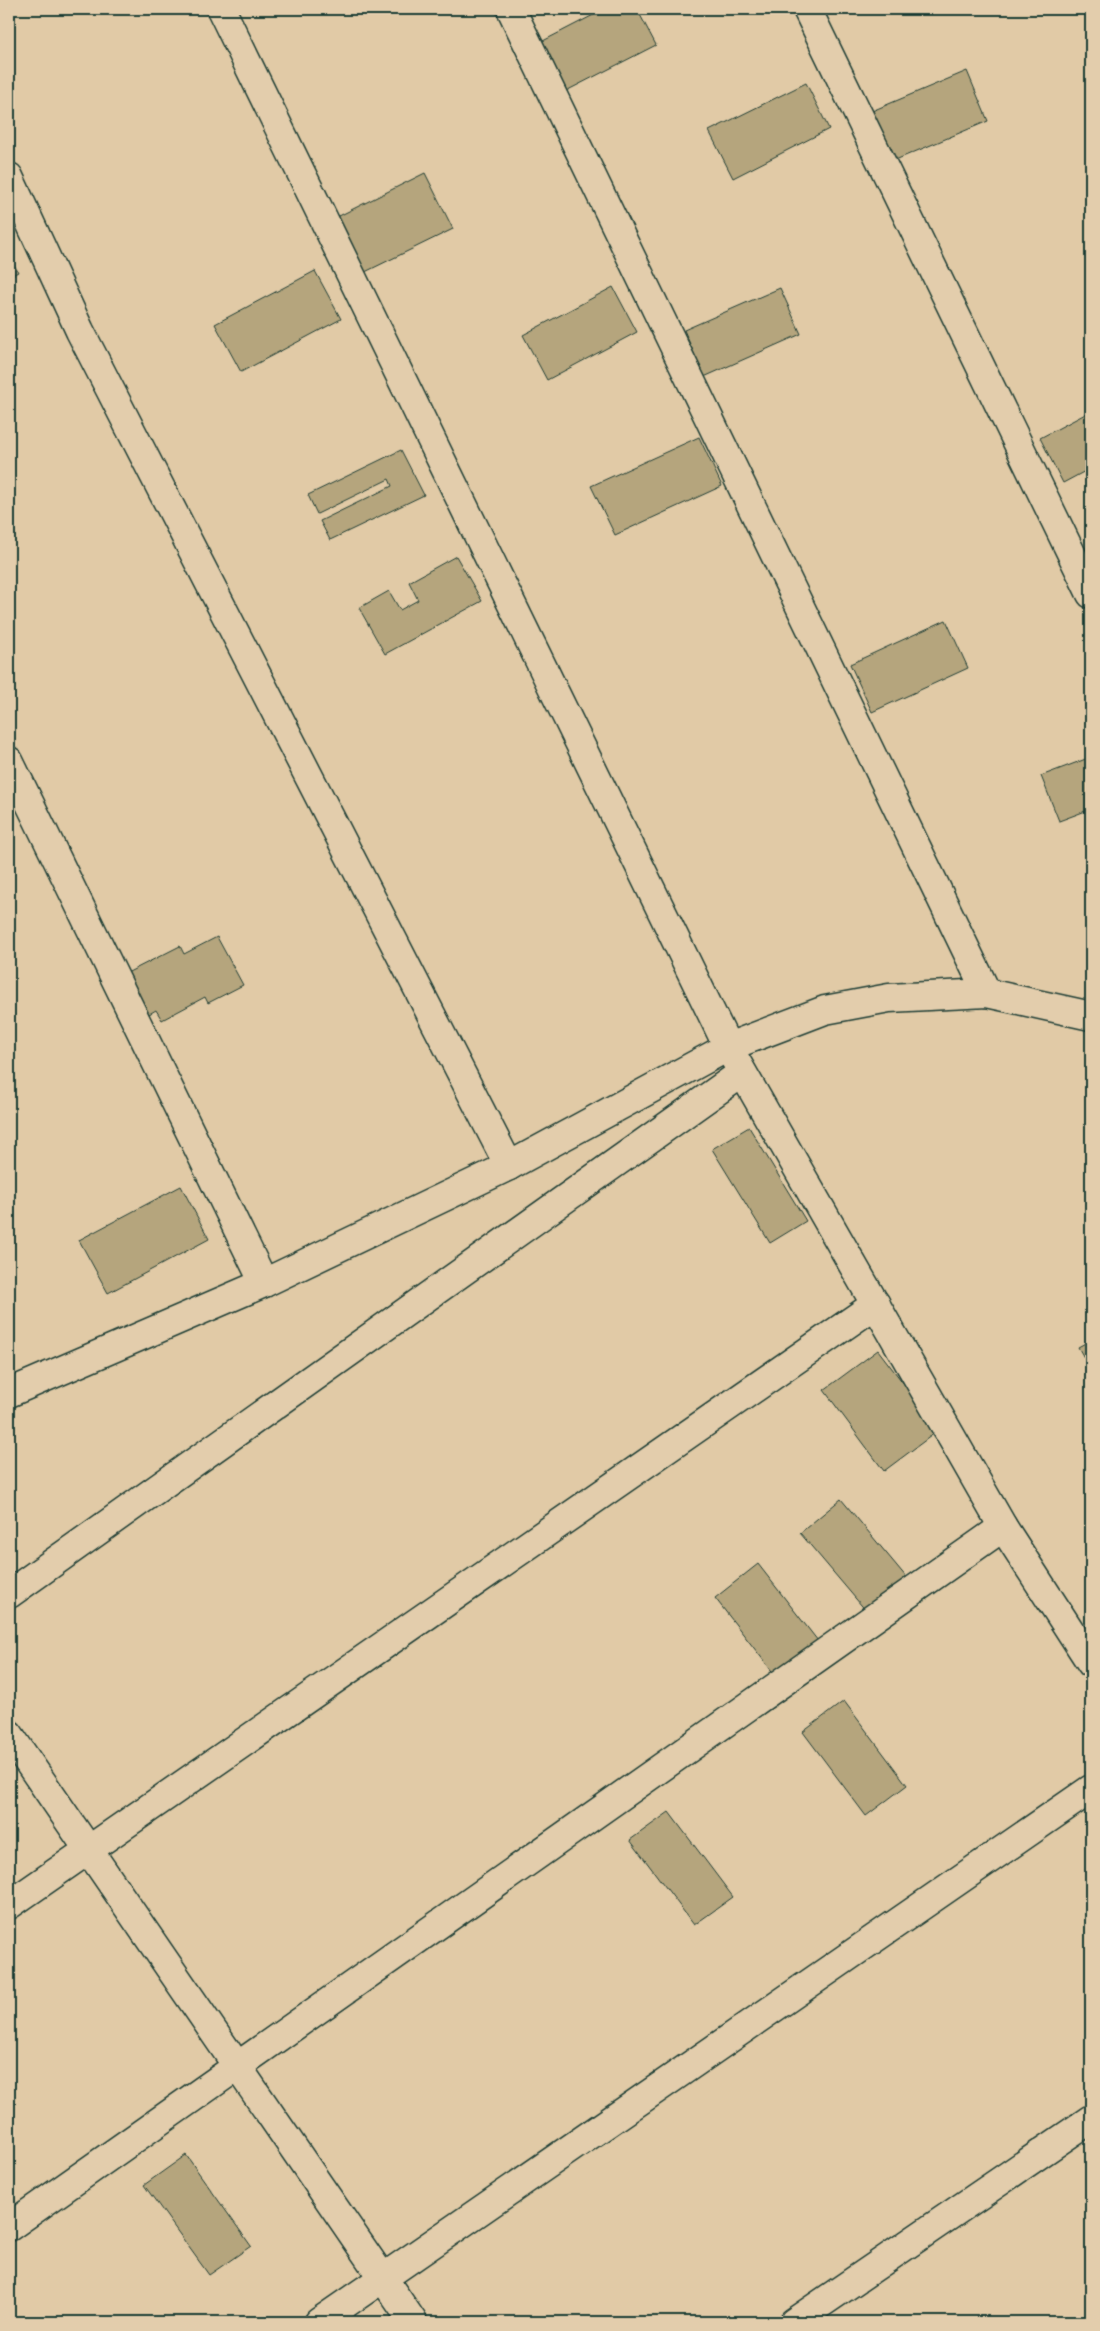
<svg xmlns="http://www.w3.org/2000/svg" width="1100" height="2331" font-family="'Balsamiq Sans',sans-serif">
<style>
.building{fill:#b5a57d;stroke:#1f3d34}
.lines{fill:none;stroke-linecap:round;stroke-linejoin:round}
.minor-casing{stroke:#1f3d34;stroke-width:31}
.minor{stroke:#e3cdac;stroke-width:28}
</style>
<rect width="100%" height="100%" fill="#e1caa6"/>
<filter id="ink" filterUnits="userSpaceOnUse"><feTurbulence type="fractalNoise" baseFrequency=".02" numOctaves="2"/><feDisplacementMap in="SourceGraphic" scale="10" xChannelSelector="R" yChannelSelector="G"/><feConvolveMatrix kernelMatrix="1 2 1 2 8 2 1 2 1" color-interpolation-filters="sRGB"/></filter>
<g filter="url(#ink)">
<!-- building -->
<g class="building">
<polygon points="605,9 637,9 656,45 566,91 541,42"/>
<polygon points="967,71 988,121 893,161 872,111"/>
<polygon points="806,83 829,129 733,178 709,131"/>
<polygon points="425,173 453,229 363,273 335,218"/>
<polygon points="9,255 18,272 9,277"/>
<polygon points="315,271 341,319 241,372 215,324"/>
<polygon points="613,287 637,332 547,380 523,335"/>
<polygon points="780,288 801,334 704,377 684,330"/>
<polygon points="1091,411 1091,468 1063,483 1040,438"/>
<polygon points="699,437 722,486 615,535 591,486"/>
<polygon points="401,450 424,495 330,540 320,521 392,486 389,479 317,514 308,495"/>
<polygon points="456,556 482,601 385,654 359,608 389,591 400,610 418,600 409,582"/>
<polygon points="946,620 968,668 872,712 850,664"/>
<polygon points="1091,757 1091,809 1059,821 1041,776"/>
<polygon points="217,937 243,985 208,1003 205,997 162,1020 156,1010 144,1017 123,975 180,946 184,954"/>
<polygon points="749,1127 806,1221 770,1243 712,1149"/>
<polygon points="181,1186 209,1239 108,1293 79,1240"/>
<polygon points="1091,1340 1091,1370 1078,1347"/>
<polygon points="878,1350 939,1430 884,1471 824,1390"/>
<polygon points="841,1499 907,1578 867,1612 800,1533"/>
<polygon points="758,1564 818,1641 775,1675 715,1598"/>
<polygon points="844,1701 907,1785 866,1816 803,1732"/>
<polygon points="669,1812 733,1897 694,1925 630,1840"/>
<polygon points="186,2155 251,2246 209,2275 144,2185"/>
</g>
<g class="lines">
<defs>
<g id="minor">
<polyline points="221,9 728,1047 1003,1527 1091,1663"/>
<polyline points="511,9 987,993"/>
<polyline points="807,9 1091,594"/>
<polyline points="9,177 80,331 509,1166"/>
<polyline points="9,761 264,1283"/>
<polyline points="9,1393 264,1283 509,1166 728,1047 825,1010 889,998 987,993 1091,1016"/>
<polyline points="9,1594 742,1073"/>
<polyline points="9,1734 413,2322"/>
<polyline points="9,1905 876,1304"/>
<polyline points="9,2227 1003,1527"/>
<polyline points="319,2322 1091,1789"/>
<polyline points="794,2322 1091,2119"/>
</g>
</defs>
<!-- minor casing -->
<use href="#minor" class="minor-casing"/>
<!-- minor -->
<use href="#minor" class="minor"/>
</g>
</g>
<!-- margin -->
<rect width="1100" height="2331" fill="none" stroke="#e3cdac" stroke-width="30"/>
<rect x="15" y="15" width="1070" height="2301" fill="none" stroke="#1f3d34" stroke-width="2" filter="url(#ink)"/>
</svg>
